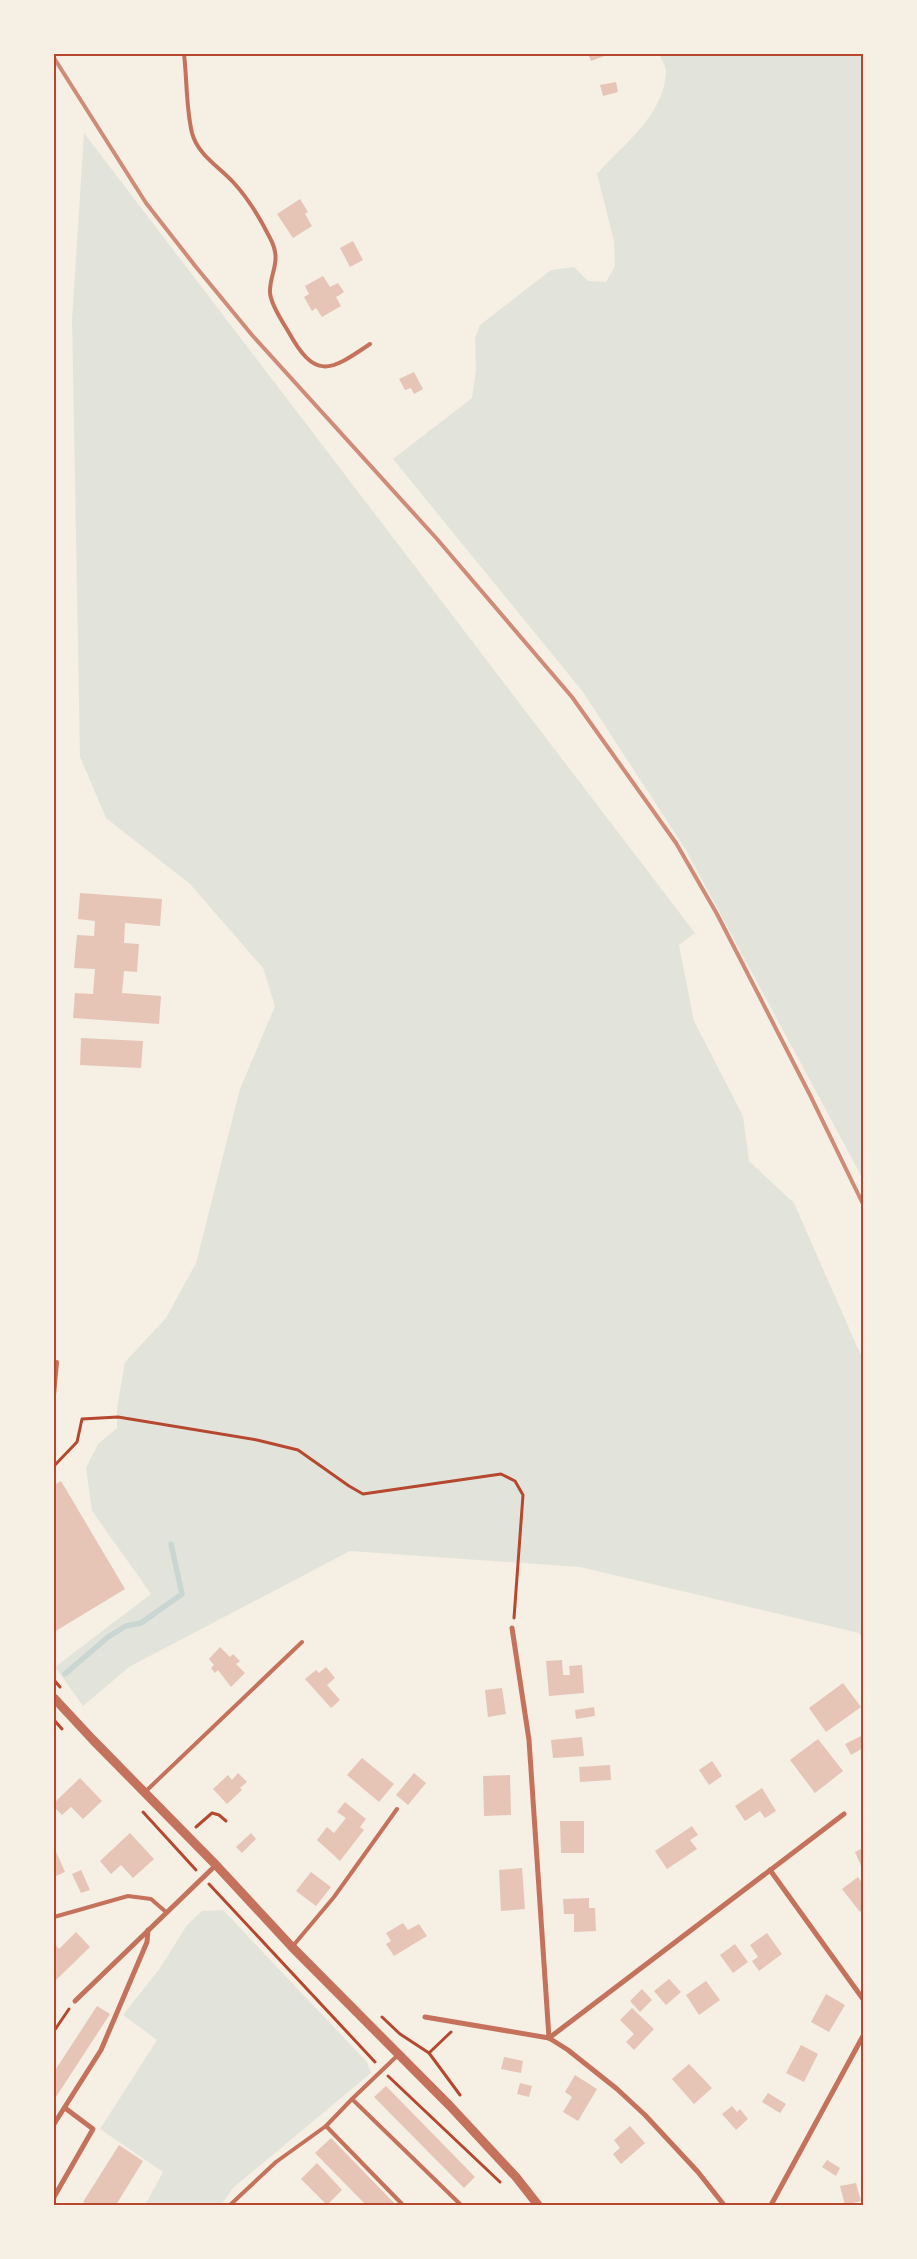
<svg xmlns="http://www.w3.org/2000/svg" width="917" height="2259" font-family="'Exo 2',sans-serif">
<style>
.green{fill:#e2e4dc}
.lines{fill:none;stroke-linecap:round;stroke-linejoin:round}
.stream{stroke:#c9d6d2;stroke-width:5.5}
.building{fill:#e6c5b7}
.path{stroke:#b5482f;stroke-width:3}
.service{stroke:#c5725c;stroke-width:4}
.minor{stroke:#c5725c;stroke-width:5}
.tertiary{stroke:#c5725c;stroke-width:9}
.rail{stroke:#cf8b77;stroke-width:4}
.neatline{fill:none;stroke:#b5482f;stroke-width:2}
</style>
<rect width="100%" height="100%" fill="#f6efe4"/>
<!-- green -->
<g class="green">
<path d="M659 54H863V1179L686 850 583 692 393 459 472 398 476 370 475 338 480 325 551 270 574 267 588 281 606 282 615 266 614 241 597 174C623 144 664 116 666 72 666 66 661 59 659 54Z"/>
<polygon points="84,133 695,933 679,945 694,1021 743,1116 749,1161 794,1203 863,1360 863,1640 859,1633 580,1567 350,1551 129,1667 83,1706 55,1667 151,1594 92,1511 86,1468 98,1444 117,1428 117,1408 125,1362 166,1318 196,1263 240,1089 275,1006 263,968 190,884 106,818 80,757 72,319"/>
<polygon points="223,1910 367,2062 371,2073 233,2188 221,2205 145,2205 163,2172 100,2129 157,2040 123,2015 160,1968 187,1925 202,1911"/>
</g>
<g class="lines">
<!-- stream -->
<polyline class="stream" points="65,1674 108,1637 126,1626 141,1623 182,1594 171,1544"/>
</g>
<!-- building -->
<g class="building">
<polygon points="588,54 610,54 591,61"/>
<polygon points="616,82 618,92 603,96 600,85"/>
<polygon points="300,199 308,212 305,214 312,226 293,238 277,214"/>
<polygon points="353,241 363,260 350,267 340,248"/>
<polygon points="323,276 330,287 338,283 344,292 336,297 341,306 322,317 316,308 312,311 304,297 309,294 305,286"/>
<polygon points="414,372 423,389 414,394 411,388 405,390 399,379"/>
<polygon points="80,893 162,899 160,926 125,923 124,943 139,944 137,972 124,971 122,993 161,996 159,1024 73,1018 75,993 93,994 95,969 74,968 77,935 94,936 95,921 78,919"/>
<polygon points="81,1038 143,1041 141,1068 80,1065"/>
<polygon points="61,1481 125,1589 54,1632 54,1485"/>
<polygon points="220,1647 230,1657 233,1654 240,1661 236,1664 245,1673 231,1687 218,1670 215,1673 211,1668 214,1665 209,1659"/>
<polygon points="562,1660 563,1675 570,1675 569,1666 582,1665 584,1693 549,1696 546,1661"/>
<polygon points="326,1667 335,1678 327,1685 340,1700 331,1708 305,1679 316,1670 319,1673"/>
<polygon points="843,1683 861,1707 826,1732 809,1708"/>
<polygon points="502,1688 506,1714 488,1717 485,1690"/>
<polygon points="594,1707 595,1716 576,1719 575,1710"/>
<polygon points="863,1735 863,1748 851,1755 845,1744"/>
<polygon points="582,1737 584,1756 553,1758 551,1740"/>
<polygon points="818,1739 843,1771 815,1793 790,1760"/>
<polygon points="362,1758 394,1784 379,1802 347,1775"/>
<polygon points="712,1761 722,1776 709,1785 699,1770"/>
<polygon points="610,1765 611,1780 580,1782 579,1767"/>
<polygon points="238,1773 247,1782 240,1788 242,1790 227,1804 213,1789 228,1775 232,1780"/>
<polygon points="414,1773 426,1783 408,1805 396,1795"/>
<polygon points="510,1775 511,1815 484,1816 483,1776"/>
<polygon points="80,1778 102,1801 83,1819 71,1807 62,1815 54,1807 54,1803"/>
<polygon points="762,1788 776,1811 765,1818 760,1811 745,1821 735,1806"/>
<polygon points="345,1802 366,1819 360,1827 364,1830 340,1861 317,1840 327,1827 334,1833 346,1818 337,1812"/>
<polygon points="560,1821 584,1821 584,1853 561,1853"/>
<polygon points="692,1826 698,1835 690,1840 697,1849 667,1869 655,1851"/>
<polygon points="130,1833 154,1859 133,1878 121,1865 111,1874 100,1861"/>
<polygon points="251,1833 256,1839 242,1853 236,1847"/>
<polygon points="54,1847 65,1872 54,1877"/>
<polygon points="863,1848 863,1870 855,1852"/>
<polygon points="522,1868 525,1909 501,1911 499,1870"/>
<polygon points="81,1870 90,1890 81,1893 72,1874"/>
<polygon points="311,1872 331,1887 316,1906 296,1891"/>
<polygon points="858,1877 863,1884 863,1909 860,1912 842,1889"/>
<polygon points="589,1898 589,1908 595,1908 596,1931 574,1932 574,1914 564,1914 563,1899"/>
<polygon points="403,1923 408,1930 419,1924 427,1936 394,1956 386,1944 391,1941 386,1933"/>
<polygon points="76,1932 90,1947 54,1982 54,1943 59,1949"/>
<polygon points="767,1933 782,1954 759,1971 752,1961 758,1957 750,1945"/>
<polygon points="735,1944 748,1962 733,1973 720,1955"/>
<polygon points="669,1979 681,1992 666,2005 654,1991"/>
<polygon points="706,1981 720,2000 699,2015 686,1995"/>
<polygon points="642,1989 652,2000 640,2012 630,2001"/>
<polygon points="826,1994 845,2005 829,2032 811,2022"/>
<polygon points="97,2006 110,2014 54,2100 54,2072"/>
<polygon points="632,2008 654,2029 634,2050 626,2042 634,2034 620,2020"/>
<polygon points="801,2045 818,2054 804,2082 786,2073"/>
<polygon points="504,2057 523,2061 521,2073 501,2069"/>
<polygon points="689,2064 712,2088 694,2104 672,2079"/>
<polygon points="575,2075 597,2089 578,2121 563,2112 572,2097 565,2092"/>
<polygon points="520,2083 532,2086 529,2097 517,2094"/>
<polygon points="386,2086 475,2177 464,2188 374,2097"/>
<polygon points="768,2093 786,2104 780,2113 762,2102"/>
<polygon points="732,2106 737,2112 740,2109 748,2119 736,2130 722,2114"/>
<polygon points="630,2126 645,2143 621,2164 613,2154 620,2148 614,2140"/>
<polygon points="331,2138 396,2205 366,2205 315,2153"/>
<polygon points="119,2145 143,2161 116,2205 89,2205 83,2202"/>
<polygon points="827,2160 840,2168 836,2176 822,2167"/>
<polygon points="317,2163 342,2190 327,2205 301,2179"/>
<polygon points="856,2183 861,2201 845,2205 840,2186"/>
</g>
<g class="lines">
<!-- path -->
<g class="path">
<polyline points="54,1466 77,1442 82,1419 118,1417 257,1440 298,1450 349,1486 363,1494 501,1474 515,1481 523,1495 514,1618"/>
<polyline points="54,1680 60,1687"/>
<polyline points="54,1720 62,1729"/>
<polyline points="143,1812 196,1870"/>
<polyline points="196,1827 212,1813 219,1815 226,1821"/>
<polyline points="209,1884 375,2062"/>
<polyline points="382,2017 400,2034 429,2053 460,2095"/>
<polyline points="54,2031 69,2009"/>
<polyline points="429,2053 451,2032"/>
<polyline points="388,2076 500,2182"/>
</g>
<!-- service -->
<g class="service">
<path d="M184 54C187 79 186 108 192 133 198 155 218 166 233 182 248 198 260 218 270 238 283 262 269 273 270 293 271 305 282 321 288 331 315 380 329 372 370 344"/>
<polyline points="54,1395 57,1362"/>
<polyline points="145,1792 302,1642"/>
<polyline points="54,1917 128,1896 151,1899 166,1912"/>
<polyline points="292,1947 334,1897 397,1809"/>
<polyline points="398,2055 352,2099 461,2205"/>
<polyline points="326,2126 403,2205"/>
<polyline points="230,2205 276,2162 326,2126 352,2099"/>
</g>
<!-- minor -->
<g class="minor">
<polyline points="512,1628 529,1740 549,2038"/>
<polyline points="770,1870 863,1999"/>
<polyline points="75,2001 216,1865"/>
<polyline points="425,2017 549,2038 568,2050 617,2089 645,2115 698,2172 724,2205"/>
<polyline points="549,2038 844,1814"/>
<polyline points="54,2124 101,2050 147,1942 148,1930"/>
<polyline points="54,2197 93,2129 65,2108"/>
<polyline points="771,2205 863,2036"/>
</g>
<!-- tertiary -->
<polyline class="tertiary" points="54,1698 93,1740 216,1865 292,1947 450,2106 516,2177 538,2205"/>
<!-- rail -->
<polyline class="rail" points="54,58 146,203 196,267 252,335 437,539 572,697 676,843 717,914 810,1095 863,1204"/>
</g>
<!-- border -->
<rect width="917" height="2259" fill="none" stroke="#f6efe4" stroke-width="110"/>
<rect x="55" y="55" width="807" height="2149" class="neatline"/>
</svg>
